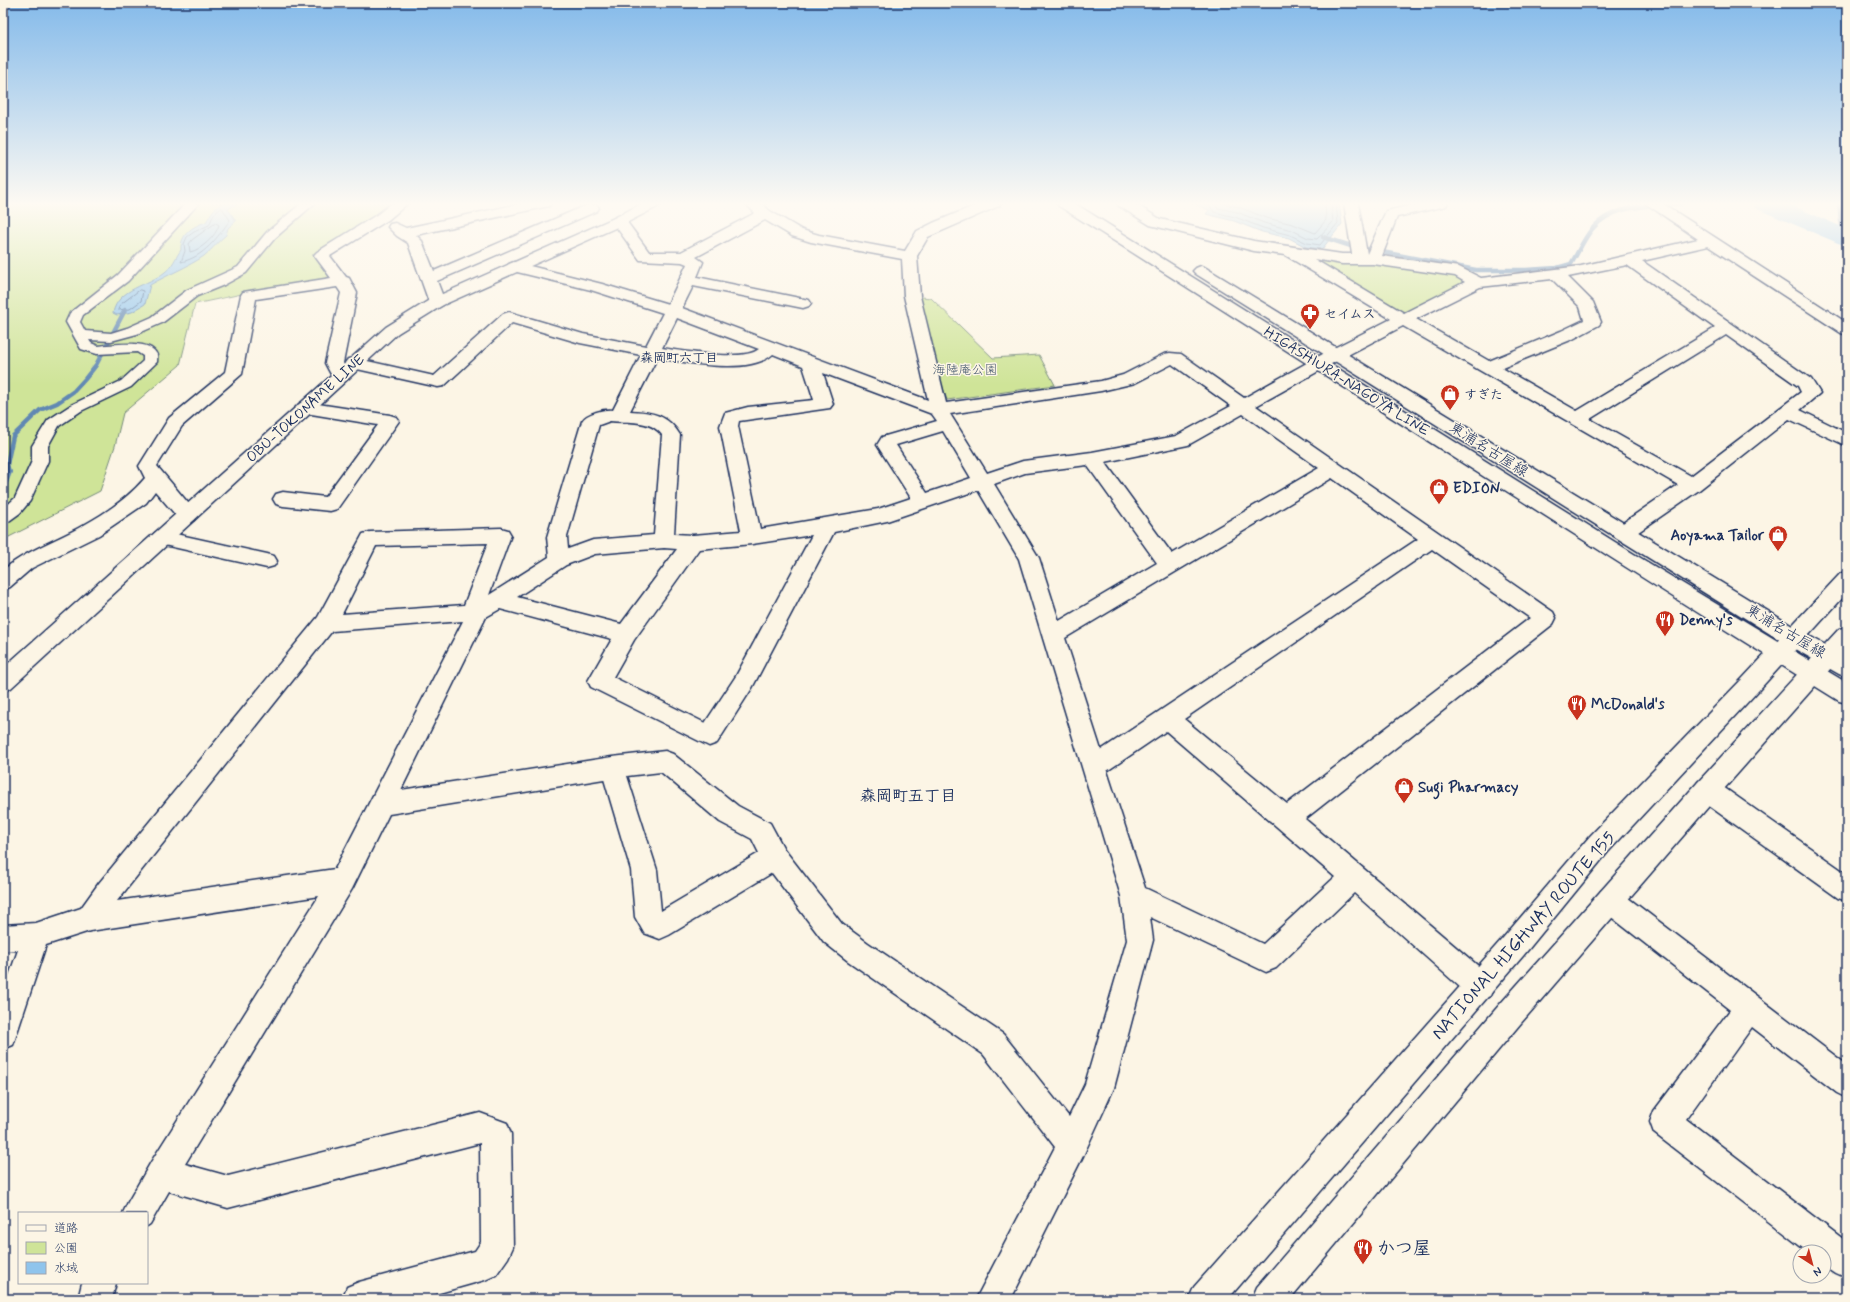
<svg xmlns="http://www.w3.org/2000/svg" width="1850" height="1302" font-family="Mynerve,'Klee One',sans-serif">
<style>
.green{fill:#cfe498;stroke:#758a7b}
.water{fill:#8fc4ec;stroke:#6188b3}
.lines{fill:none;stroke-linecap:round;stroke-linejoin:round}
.shore{stroke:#496b97;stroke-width:1}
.stream-far1{stroke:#6188b3;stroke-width:4.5}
.stream{stroke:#6188b3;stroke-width:6}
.river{fill:#8fc4ec;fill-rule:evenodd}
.pedestrian-casing{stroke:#1b2f5e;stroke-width:3}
.minor-casing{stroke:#1b2f5e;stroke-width:3}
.secondary-casing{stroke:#1b2f5e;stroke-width:3}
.primary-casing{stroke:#1b2f5e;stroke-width:3}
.trunk-casing{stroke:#1b2f5e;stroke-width:3}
.pedestrian{fill:#fcf5e5;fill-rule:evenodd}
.minor{fill:#fcf5e5;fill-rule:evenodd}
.secondary{fill:#fcf5e5;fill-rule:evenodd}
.primary{fill:#fcf5e5;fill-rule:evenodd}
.trunk{fill:#fcf5e5;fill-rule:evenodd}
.labels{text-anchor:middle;stroke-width:3;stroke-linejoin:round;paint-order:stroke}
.far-poi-label{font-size:13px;font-weight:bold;fill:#1b2f5e;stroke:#fcf5e5;text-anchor:start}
.far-neighbourhood-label{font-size:13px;font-weight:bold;fill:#1b2f5e;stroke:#fcf5e5}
.far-park-label{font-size:13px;fill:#3f536a;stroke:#fcf5e5}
.street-label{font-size:15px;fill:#1b2f5e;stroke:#fcf5e5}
.poi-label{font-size:15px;font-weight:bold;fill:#1b2f5e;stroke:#fcf5e5;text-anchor:start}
.neighbourhood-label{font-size:16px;font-weight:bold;fill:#1b2f5e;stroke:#fcf5e5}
.near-street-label{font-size:18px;fill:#1b2f5e;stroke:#fcf5e5}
.near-poi-label{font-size:18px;font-weight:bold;fill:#1b2f5e;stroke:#fcf5e5;text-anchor:start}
</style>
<rect width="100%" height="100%" fill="#fcf5e5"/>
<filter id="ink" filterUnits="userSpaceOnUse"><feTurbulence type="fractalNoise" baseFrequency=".025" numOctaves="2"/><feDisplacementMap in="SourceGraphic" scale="8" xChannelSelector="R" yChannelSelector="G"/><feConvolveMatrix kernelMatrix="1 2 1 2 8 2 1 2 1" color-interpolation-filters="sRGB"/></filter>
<g filter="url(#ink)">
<!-- green -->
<g class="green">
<polygon points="3,203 401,203 323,255 343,281 279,286 195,304 180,365 123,413 115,446 100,491 3,540"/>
<polygon points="1289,251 1459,272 1478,283 1403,319"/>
<polygon points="912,296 931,298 993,358 1039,355 1055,385 947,400"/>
</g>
<!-- water -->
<g class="water">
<path d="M224 203H238L228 209 236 221 228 228 226 235C218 241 213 249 204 256 188 267 167 275 150 285L145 304 132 312 117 315 113 313C118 288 148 286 165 272 173 266 175 258 181 250 180 234 193 226 206 222 213 211 212 209 224 203Z"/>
<polygon points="1192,203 1339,203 1342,224 1322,249 1306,247 1289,238 1262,232 1234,221 1206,214 1209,210"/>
</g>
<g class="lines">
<!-- shore -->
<g class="shore">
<polyline points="1203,203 1210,206 1214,212 1235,217 1263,228 1290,235 1307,243 1320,245 1338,223 1336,203"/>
<polyline points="1214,203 1218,208 1237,212 1264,223 1292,230 1308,238 1317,239 1333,222 1331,203"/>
<polyline points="1222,203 1239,207 1266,218 1293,224 1315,233 1326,220 1325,203"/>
<path d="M222 208 230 220C217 238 204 257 181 262L185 251 184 244 187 237 194 232 209 225 214 214Z"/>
<path d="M216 223 219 225C216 236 201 250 190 252L189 244 192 240Z"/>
<polygon points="140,290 143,291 141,301 130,309 118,310 120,305"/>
</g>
<!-- stream-far1 -->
<g class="stream-far1">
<polyline points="1839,203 1843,236"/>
<path d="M1323 237 1351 246 1476 270H1526L1557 268 1571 264C1578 253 1583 240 1592 229 1614 203 1649 207 1681 203"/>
<polyline points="9,473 7,464 13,436 40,410 57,403 74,391 85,379 96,365 125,310"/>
</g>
<!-- stream -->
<polyline class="stream" points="3,488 9,472"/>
<!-- river -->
<polygon class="river" points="1752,203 1786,203 1847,229 1847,246 1838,243 1755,208"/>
<defs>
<path id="pedestrian" d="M186 203H199L128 281 83 315 80 322 85 331 111 333 127 328 152 317 187 290 238 267 267 232 302 203H315L275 238 246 273 224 285 197 296 162 323 137 334 111 341 89 340 91 343 98 346C112 345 148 339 156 353 158 355 157 359 157 362L131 387 81 411 59 426 48 446V461L30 501 20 513 9 521 3 523V509L15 498 32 461V446L48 420 71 405 121 381 143 361V356L137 352 97 354 81 349 66 322 70 313 118 275Z"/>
<g id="minor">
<path d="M392 203H408L388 220 330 256 346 277 349 278 357 293 343 363 349 376 346 380 340 381 334 380 325 363 341 293 337 287 256 299 242 374 182 426 157 466 194 510 197 515 194 520 187 522 180 520 155 491 146 503 99 535 32 568 10 587 3 590V570C27 550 56 541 84 525 106 513 129 497 145 478L139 466 169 418 225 372 241 295 243 292 331 278 314 255 317 252 378 214Z"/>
<polygon points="523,203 551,203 549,206 544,207 416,235 422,241 434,271 587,205 597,205 599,208 597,211 437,281 445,302 443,305 437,307 431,305 429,302 408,243 397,236 388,227 390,224 395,223 406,228"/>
<path d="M745 203H761L770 211 802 230 819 235 905 251 917 231 933 223 981 203H1001L999 206 928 237 917 256 920 296 946 403 1101 381 1123 375 1164 354 1170 353 1181 354 1244 398 1330 350 1391 319 1285 255 1254 251 1150 225 1119 206 1117 203H1134L1160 219 1254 241 1342 254H1352L1344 203H1358L1367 254 1386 211 1421 203H1448L1446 206 1397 217 1382 256 1459 267 1481 278 1581 266 1698 239 1645 203H1662L1847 323V335L1841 333 1708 246 1642 261 1811 379 1820 393 1800 410 1847 433V446L1789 419 1699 490 1631 537 1624 539 1617 537 1614 532 1617 527 1678 485 1403 326 1342 358 1256 406 1553 612 1556 618 1553 624 1305 819 1490 976 1494 986 1490 996 1480 1000 1470 996 1354 893 1276 968 1266 972 1150 917 1153 940 1114 1088 1083 1156 1011 1299H976L1055 1147 983 1054 848 961 824 942 772 873 669 935 660 939 644 933 635 917 631 870 604 779 389 814 352 889 185 1164 228 1176 480 1113 507 1123 511 1134 513 1247 508 1258 496 1275 485 1280 418 1299H342L347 1287 359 1282 475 1251 481 1242 480 1143 228 1208 169 1191 150 1224 147 1226V1213H123L128 1202 151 1162 319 896 90 931 46 945 13 1045 3 1049V993L18 950 3 951V925L36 923 81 908 99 883 318 617 363 534 370 532 501 528 508 530 511 535 489 595 549 557 547 537 582 421C587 413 604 409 613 410L641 355 580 343 512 323 444 386 438 387 348 367 345 363 348 359 354 358 434 376 503 314 509 312 583 334 646 346 663 313 591 290 509 270 506 267 509 264 514 262 602 284 668 304 687 264 682 262 640 260 612 221 614 218H624L649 252H681L755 213ZM765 220 792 236 811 242 902 259 904 296 928 400 682 308 693 286 803 308 809 306 811 303 809 300 697 277 703 262 696 257ZM1314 259 1342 264H1373L1455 276 1465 282 1404 313ZM1627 265 1715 328 1577 411 1502 368 1573 339 1599 325 1601 322 1593 302 1568 277ZM1552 279 1580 307 1584 320 1561 331 1489 361 1416 319 1480 287ZM677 318 759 349C744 362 683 351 662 348ZM1726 335 1798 386 1801 392 1691 476 1590 419ZM773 354 803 366 814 400 748 407 725 413 720 426 741 531 693 535 674 534 680 435C668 415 653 412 630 411L657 358C687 362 749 376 773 354ZM1172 364 1231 406 1176 436 1092 452 1023 461 987 473 950 414 1101 391 1135 383ZM823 373 932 414 937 421 882 437 877 445 911 498 878 509 760 529 738 426 739 421 830 408 833 404ZM1243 414 1319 468 1172 554 1105 462 1188 445ZM610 421C627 423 651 419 662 435L654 535 593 540 568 549 567 537 599 425ZM943 431 971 478 927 493 896 445ZM1087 465 1157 563 1059 621 1039 558 994 484 1025 473ZM1332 478 1418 539 1101 750 1065 638ZM978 490 1019 559 1121 896 1127 940 1085 1084 1069 1117 1003 1034 868 943 842 924 784 849 770 823 738 806 673 754 665 751 612 757 401 790 486 617 500 609 612 639 588 681 591 687 709 746 717 743 752 688 834 532 887 521ZM812 535 736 676 705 723 613 677 634 640 699 549 752 544ZM488 543 464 605 342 614 376 546ZM664 548 677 549 621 624 517 597 566 565 595 554ZM1432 549 1530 618 1287 804 1184 719ZM463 621 335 869 117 901 332 631ZM1166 731 1335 877 1263 944 1145 888 1107 771ZM661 772 720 822 752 839 759 853 661 911 657 870 627 776Z"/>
<polygon points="305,402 390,415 396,417 399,421 337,509 330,511 283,506 276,504 273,499 276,494 283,492 325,497 378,425 299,412 296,408 299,404"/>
<polygon points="162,531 267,554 274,556 277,561 274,566 267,568 155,543 152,538 155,533"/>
<polygon points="1707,779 1716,782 1847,874 1847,901 1838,898 1698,798 1695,790 1698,782"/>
<polygon points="1610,888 1619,891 1847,1065 1847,1098 1837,1093 1752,1027 1686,1119 1847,1242 1847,1278 1836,1273 1824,1265 1824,1252 1808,1252 1654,1133 1650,1122 1654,1111 1730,1010 1601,909 1597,900 1601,891"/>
<polygon points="82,1283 116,1283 112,1299 78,1299"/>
</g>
<polygon id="secondary" points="643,203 661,203 659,206 624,224 443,305 398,333 11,688 3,691 3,668 386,327 431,299 614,218"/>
<g id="primary">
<path d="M1057 203H1074L1634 554 1847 683V703L1839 701C1577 538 1319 370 1059 206Z"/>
<polygon points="1201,266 1206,268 1802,632 1847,657 1847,677 1839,674 1786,644 1196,274 1193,271 1196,268"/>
</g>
<g id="trunk">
<polygon points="1847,571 1847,593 1758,691 1608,852 1523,956 1228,1299 1189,1299 1194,1287 1503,938 1590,836 1742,679 1840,574"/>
<polygon points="1847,627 1847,650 1716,798 1521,1023 1290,1299 1252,1299 1257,1287 1501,1003 1698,782 1839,629"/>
</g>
</defs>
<!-- pedestrian casing -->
<use href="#pedestrian" class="pedestrian-casing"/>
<!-- minor casing -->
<use href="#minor" class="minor-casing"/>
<!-- secondary casing -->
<use href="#secondary" class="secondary-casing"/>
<!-- primary casing -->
<use href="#primary" class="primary-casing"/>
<!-- trunk casing -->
<use href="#trunk" class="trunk-casing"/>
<!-- pedestrian -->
<use href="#pedestrian" class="pedestrian"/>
<!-- minor -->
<use href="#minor" class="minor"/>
<!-- secondary -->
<use href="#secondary" class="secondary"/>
<!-- primary -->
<use href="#primary" class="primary"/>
<!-- trunk -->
<use href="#trunk" class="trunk"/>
</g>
</g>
<!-- sky -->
<linearGradient id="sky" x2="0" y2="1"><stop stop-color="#84baea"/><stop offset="0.53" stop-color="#fefaf3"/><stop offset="1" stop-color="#fefaf3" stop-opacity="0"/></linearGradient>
<rect width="1850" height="385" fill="url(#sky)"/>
<!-- icons -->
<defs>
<symbol id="pharmacy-pin" viewBox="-11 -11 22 30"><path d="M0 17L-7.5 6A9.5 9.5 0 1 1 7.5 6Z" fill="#c8321e" stroke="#fcf5e5"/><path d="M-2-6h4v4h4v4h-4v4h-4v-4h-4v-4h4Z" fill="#fff"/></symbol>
<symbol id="shop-pin" viewBox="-11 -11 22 30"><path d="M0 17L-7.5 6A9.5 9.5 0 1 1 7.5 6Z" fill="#c8321e" stroke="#fcf5e5"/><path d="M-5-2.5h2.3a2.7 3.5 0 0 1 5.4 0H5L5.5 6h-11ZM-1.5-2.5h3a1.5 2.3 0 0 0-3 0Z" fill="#fff"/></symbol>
<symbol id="restaurant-pin" viewBox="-11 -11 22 30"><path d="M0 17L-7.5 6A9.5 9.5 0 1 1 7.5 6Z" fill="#c8321e" stroke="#fcf5e5"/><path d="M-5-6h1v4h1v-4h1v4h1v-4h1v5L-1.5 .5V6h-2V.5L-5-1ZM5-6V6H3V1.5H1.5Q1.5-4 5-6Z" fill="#fff"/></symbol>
</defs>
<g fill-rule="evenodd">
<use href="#pharmacy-pin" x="1299" y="302" width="22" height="30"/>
<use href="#shop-pin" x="1439" y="383" width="22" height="30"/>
<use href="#shop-pin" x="1428" y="477" width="22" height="30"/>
<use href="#shop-pin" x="1767" y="524" width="22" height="30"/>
<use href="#restaurant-pin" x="1654" y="609" width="22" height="30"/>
<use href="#restaurant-pin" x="1566" y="693" width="22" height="30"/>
<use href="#shop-pin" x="1393" y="776" width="22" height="30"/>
<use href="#restaurant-pin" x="1352" y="1237" width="22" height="30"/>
</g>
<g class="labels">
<!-- far-poi labels -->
<g class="far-poi-label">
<text x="1324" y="318">セイムス</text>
<text x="1464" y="399">すぎた</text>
</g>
<!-- far-neighbourhood labels -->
<g class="far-neighbourhood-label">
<text x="679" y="362">森岡町六丁目</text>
</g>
<!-- far-park labels -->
<g class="far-park-label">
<text x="965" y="374">海陸庵公園</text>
</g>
<!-- street labels -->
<g class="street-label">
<text transform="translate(1347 381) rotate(32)" y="5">HIGASHIURA-NAGOYA LINE</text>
<text transform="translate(305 408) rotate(-42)" y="5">OBU-TOKONAME LINE</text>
<text transform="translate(1489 449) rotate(32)" y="5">東浦名古屋線</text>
<text transform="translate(1786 631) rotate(31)" y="5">東浦名古屋線</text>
</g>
<!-- poi labels -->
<g class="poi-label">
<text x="1453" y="493">EDION</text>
<text x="1764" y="540" text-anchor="end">Aoyama Tailor</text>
<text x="1679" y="625">Denny's</text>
<text x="1591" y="709">McDonald's</text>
<text x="1418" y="792">Sugi Pharmacy</text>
</g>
<!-- neighbourhood labels -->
<g class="neighbourhood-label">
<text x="908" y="801">森岡町五丁目</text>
</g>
<!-- near-street labels -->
<g class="near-street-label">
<text transform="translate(1523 935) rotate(-49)" y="6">NATIONAL HIGHWAY ROUTE 155</text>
</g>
<!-- near-poi labels -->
<g class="near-poi-label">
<text x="1377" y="1254">かつ屋</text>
</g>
</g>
<!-- margin -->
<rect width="1850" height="1302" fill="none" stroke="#fcf5e5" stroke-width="16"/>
<rect x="8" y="8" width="1834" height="1286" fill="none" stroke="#1b2f5e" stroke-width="1.5" filter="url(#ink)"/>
<!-- legend -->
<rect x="18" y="1212" width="130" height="72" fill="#fcf5e5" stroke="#a2a6af"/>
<rect x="26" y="1225" width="20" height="6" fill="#fcf5e5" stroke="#a2a6af"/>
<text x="54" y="1232" font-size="12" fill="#1b2f5e">道路</text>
<rect x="26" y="1242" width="20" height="12" fill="#cfe498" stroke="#a2a6af"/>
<text x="54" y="1252" font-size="12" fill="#1b2f5e">公園</text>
<rect x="26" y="1262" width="20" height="12" fill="#8fc4ec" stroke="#a2a6af"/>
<text x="54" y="1272" font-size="12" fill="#1b2f5e">水域</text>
<!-- north arrow -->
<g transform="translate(1812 1264) rotate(144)"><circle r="19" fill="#fcf5e5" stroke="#a2a6af"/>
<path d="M0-3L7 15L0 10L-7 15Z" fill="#c8321e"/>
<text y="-6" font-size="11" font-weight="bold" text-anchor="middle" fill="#1b2f5e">N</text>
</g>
</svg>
